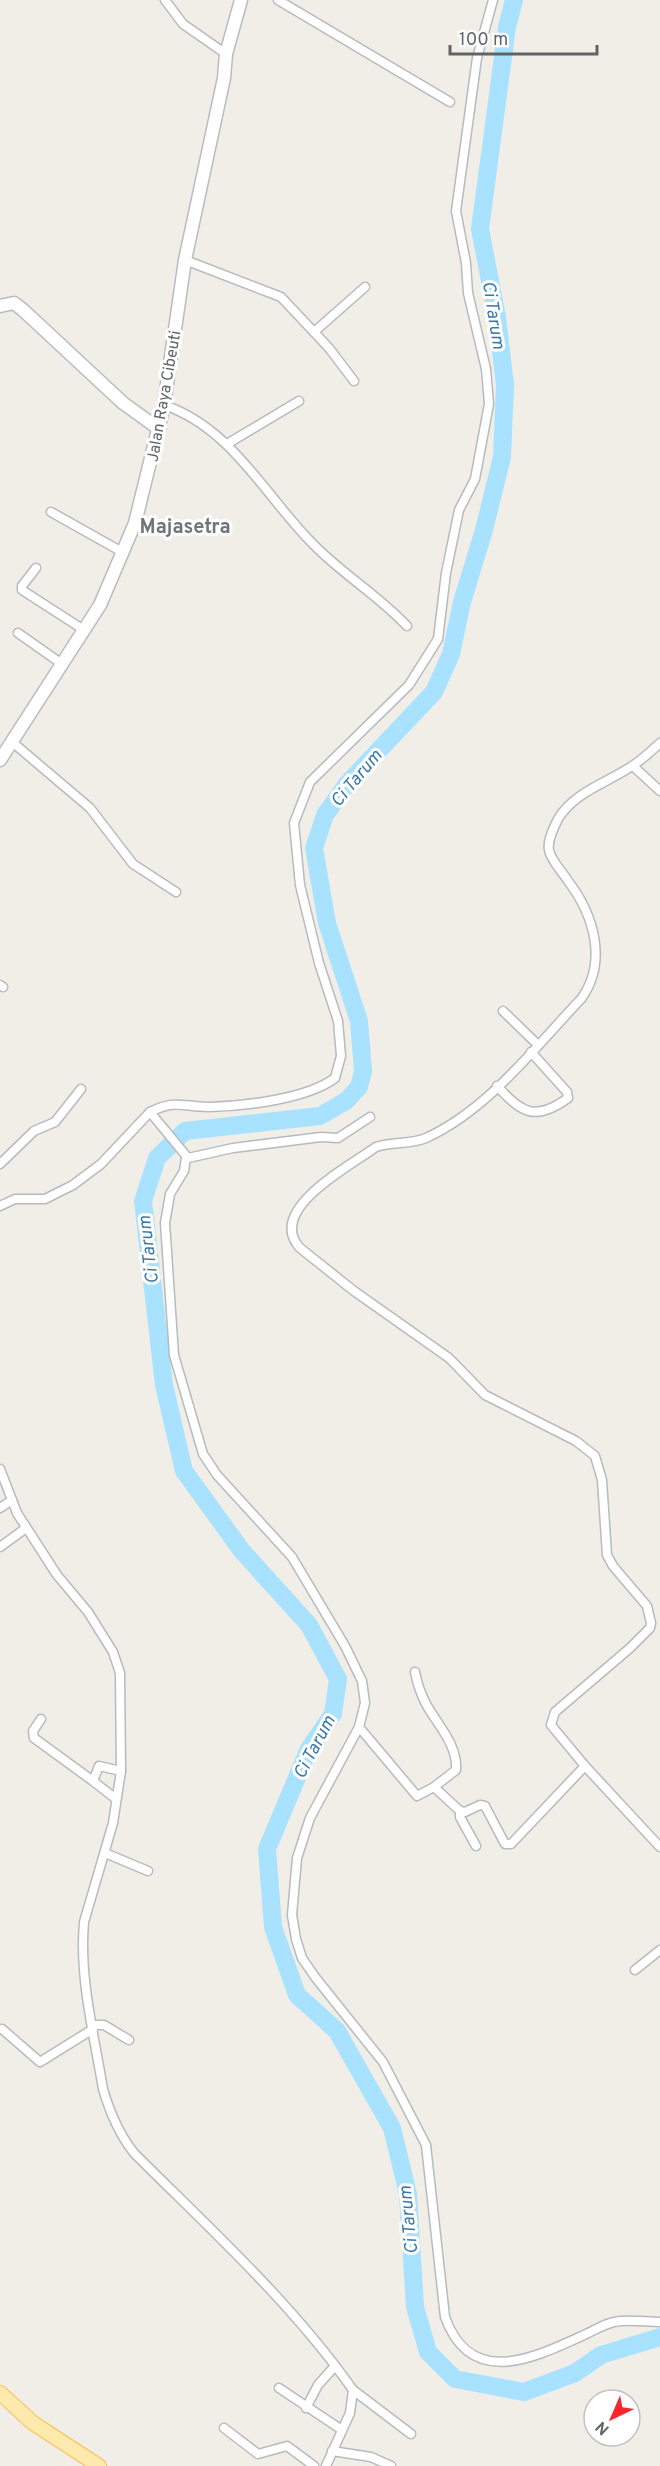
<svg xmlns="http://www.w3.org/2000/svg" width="660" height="2466" font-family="Overpass,sans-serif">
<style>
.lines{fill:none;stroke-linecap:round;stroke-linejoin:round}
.river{stroke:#a9e2ff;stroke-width:18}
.street-casing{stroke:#b7babe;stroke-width:11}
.secondary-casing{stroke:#b8bcc1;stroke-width:15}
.primary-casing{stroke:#fdbd55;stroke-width:16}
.street{stroke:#fff;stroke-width:8}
.secondary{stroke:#fff;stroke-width:12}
.primary{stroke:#ffeaae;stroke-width:14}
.labels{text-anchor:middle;stroke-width:6;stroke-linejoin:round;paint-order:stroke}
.street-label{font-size:16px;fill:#5e6468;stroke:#fff}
.water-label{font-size:18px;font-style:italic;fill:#3779a8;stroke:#fff}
.quarter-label{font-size:20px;font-weight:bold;fill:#6f767a;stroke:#fff}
</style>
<rect width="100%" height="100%" fill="#f1eee7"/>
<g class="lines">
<!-- river -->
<polyline class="river" points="514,0 507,27 480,229 497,317 505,385 502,457 484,530 462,602 451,654 434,692 347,784 325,815 314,848 327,923 359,1021 363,1071 359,1087 346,1101 320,1116 185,1131 157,1158 143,1201 164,1385 184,1471 242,1551 309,1625 338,1679 333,1714 309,1749 267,1849 273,1927 297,1995 337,2031 392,2128 408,2194 415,2307 428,2352 455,2379 524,2392 575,2373 601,2355 660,2337"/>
<defs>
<g id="street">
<polyline points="165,0 183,24 226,54"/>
<polyline points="278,0 450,102"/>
<polyline points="185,260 281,297 329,348 354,381"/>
<polyline points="314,332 365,287"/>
<path d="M164 405C232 428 265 496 313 544 342 574 378 595 407 626"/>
<polyline points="227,444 299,401"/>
<polyline points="51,512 124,553"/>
<polyline points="36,568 22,586 22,590 84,630"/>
<polyline points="18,633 62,664"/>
<polyline points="11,741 90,808 133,864 176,892"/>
<path d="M660 743C651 751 642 760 632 766 607 783 574 792 558 819 554 827 547 841 549 850 551 861 562 871 568 881 594 915 608 962 581 999 535 1047 488 1110 426 1138 410 1145 393 1141 376 1147 350 1166 265 1210 300 1248L354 1291 449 1358 485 1395 576 1441 595 1456 602 1480 607 1555 613 1566 647 1606 651 1623 650 1628 630 1648 555 1712 551 1725 585 1766 660 1847"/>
<polyline points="633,766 660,791"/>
<polyline points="0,985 3,987"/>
<polyline points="503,1011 537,1044"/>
<path d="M497 1086C522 1113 535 1122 568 1098L567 1092 531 1052"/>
<path d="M370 1117 338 1138 321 1137 233 1148 188 1158 150 1112C176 1099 183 1107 209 1107 245 1106 307 1099 335 1078L341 1056 338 1021 319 963 300 885 294 823 310 782 409 685 438 639 446 573 459 510 475 479 489 404 486 369 468 293 466 263 456 211 477 58 493 0"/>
<path d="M186 1158 184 1171 170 1194 165 1223 174 1355 203 1454 217 1475 292 1557 345 1646 362 1681 365 1703 359 1727 310 1818 297 1858 292 1915 296 1939 302 1958 315 1977 383 2062 426 2145 445 2317C471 2389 534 2358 584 2335 593 2331 604 2324 614 2322 628 2319 646 2322 660 2322"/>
<polyline points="0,1164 34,1131 55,1122 81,1089"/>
<polyline points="0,1206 15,1199 45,1199 73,1185 101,1164 150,1112"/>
<path d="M0 1469 17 1513 57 1575 88 1612 113 1652 120 1673 121 1771 113 1823 84 1922C79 1978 94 2034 103 2089 110 2113 119 2134 134 2153 210 2229 291 2302 353 2390L350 2413 326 2466"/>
<polyline points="0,1508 12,1500"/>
<polyline points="0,1547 26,1528"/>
<path d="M415 1672C417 1683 421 1694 426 1704 437 1724 458 1745 456 1770L434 1787 460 1811 465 1812 480 1805 485 1806 505 1844H511L585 1766"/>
<polyline points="41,1719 33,1731 34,1738 93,1781"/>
<polyline points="359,1727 417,1796 434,1787"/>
<polyline points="116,1799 93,1781 99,1766 121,1771"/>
<polyline points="460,1811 460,1817 476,1846"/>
<polyline points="105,1853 148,1871"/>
<polyline points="635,1970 660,1950"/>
<polyline points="93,2025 104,2025 129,2040"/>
<polyline points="2,2029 40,2062 93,2029"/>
<polyline points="279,2388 342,2430"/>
<polyline points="353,2390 411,2434"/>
<polyline points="306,2408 318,2385 335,2366"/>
<polyline points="224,2428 258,2454 287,2446 314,2466"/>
<polyline points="332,2451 371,2457 391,2466"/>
</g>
<g id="secondary">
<polyline points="0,306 14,303 23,310 123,403 159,429"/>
<polyline points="0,760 100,605 135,523 164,405 185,260 224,78 226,54 241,0"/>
</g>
<polyline id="primary" points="0,2393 33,2423 99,2466"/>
</defs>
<!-- street casing -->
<use href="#street" class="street-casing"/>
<!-- secondary casing -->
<use href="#secondary" class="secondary-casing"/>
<!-- primary casing -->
<use href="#primary" class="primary-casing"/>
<!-- street -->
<use href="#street" class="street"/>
<!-- secondary -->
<use href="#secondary" class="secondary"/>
<!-- primary -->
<use href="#primary" class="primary"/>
</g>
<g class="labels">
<!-- street labels -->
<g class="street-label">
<text transform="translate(163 396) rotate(-80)" y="6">Jalan Raya Cibeuti</text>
</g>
<!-- water labels -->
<g class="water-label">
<text transform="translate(494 315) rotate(81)" y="6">Ci Tarum</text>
<text transform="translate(356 778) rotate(-50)" y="6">Ci Tarum</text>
<text transform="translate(148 1250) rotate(-97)" y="6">Ci Tarum</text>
<text transform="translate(314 1747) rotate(-62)" y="6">Ci Tarum</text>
<text transform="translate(408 2220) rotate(-96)" y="6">Ci Tarum</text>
</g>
<!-- quarter labels -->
<g class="quarter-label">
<text x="185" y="533">Majasetra</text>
</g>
</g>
<!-- north arrow -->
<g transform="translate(612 2418) rotate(224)"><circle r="28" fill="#ffffff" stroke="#bfc1c3" stroke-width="1.5"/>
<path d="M0-4.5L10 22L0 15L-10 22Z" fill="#f7272b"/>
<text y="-9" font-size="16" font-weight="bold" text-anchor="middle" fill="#5e6468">N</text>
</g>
<!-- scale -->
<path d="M450 45v9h147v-9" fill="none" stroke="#5e6468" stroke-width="3"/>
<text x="459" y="45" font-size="18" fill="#5e6468" stroke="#ffffff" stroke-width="4.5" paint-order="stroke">100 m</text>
</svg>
